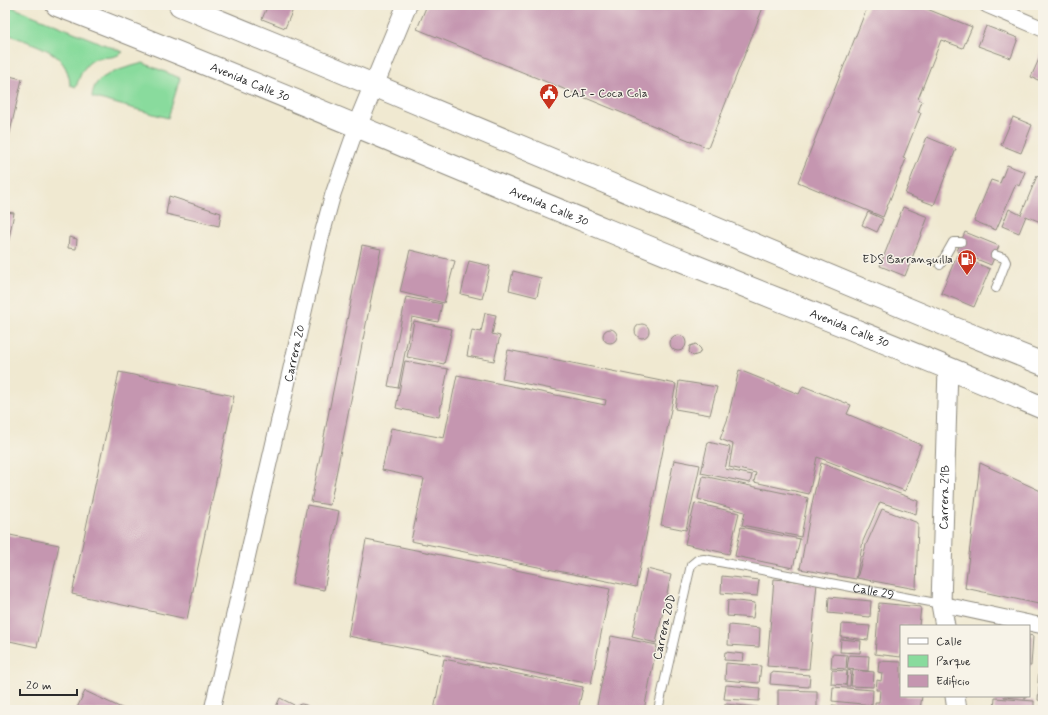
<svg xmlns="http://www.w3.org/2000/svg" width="1048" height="715" font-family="Mynerve,sans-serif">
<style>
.green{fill:#89db9d;stroke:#5a8364}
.building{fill:#c596b0}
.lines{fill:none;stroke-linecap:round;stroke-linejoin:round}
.service-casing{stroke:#8e8a7e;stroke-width:10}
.minor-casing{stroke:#8e8a7e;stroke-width:17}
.tertiary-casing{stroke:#8e8a7e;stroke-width:21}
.trunk-casing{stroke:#8e8a7e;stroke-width:24}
.service{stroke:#fff;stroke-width:8}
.minor{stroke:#fff;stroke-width:15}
.tertiary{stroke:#fff;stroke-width:19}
.trunk{stroke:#fff;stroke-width:22}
.labels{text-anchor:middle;stroke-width:3;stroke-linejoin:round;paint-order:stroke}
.street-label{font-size:12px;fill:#2b2b2b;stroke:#f7f3e8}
.poi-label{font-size:12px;fill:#2b2b2b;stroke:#f7f3e8;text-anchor:start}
</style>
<rect width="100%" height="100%" fill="#f7f3e8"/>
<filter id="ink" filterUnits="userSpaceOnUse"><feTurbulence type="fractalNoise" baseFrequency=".025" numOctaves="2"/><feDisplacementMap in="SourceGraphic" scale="8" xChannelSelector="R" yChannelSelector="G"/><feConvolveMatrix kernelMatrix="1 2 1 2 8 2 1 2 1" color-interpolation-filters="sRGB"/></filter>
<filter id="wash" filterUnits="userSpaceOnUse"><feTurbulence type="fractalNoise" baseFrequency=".012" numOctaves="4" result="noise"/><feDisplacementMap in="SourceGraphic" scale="16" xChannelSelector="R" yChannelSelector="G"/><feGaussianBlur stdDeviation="0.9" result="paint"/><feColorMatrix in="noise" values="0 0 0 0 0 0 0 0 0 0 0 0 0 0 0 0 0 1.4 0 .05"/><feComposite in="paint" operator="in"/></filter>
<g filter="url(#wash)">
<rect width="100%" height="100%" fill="#f0e9d1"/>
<!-- green -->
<g class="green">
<path d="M5 5H7L123 52C115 58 109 57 99 58 85 61 80 75 76 87L70 85C68 49 32 45 5 33Z"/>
<path d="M143 63 180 78 168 118 92 97C92 94 93 91 94 88 99 73 130 67 143 63Z"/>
</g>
<g id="blocks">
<!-- building -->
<g class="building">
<polygon points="268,5 295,5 285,28 262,19"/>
<polygon points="427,5 764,5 708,148 417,29"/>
<polygon points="868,5 917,5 972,27 963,48 941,40 918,99 922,101 918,112 921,113 903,158 906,159 883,217 798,182"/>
<polygon points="986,26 1018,38 1011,58 978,46"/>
<polygon points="1043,50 1043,82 1031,77"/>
<polygon points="5,75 22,79 6,150 5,150"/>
<polygon points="1013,117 1032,125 1021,153 1001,145"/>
<polygon points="927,137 956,149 934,205 905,194"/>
<polygon points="1007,165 1025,172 1019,186 1016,184 996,230 974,221 991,180 1000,183"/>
<polygon points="1037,176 1043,179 1043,223 1026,216 1019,233 1002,226 1009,209 1021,215"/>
<polygon points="169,196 221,213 219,226 166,214"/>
<polygon points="903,207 928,217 905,276 880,266"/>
<polygon points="5,212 14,213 6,253 5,253"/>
<polygon points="868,212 883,219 877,232 862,225"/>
<polygon points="965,232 999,246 991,265 957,251"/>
<polygon points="69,237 77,239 76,249 68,248"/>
<polygon points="362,245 381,249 330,505 311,502"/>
<polygon points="410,250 455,261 444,303 400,292"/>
<polygon points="957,255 990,269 974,307 941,293"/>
<polygon points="469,261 490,266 482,299 461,294"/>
<polygon points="513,271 541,278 537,297 509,290"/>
<polygon points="406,297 442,304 438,322 412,317 398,388 388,386"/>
<polygon points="485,313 496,315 492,334 500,336 494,361 467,356 472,330 481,332"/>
<polygon points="414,321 452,329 444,364 407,357"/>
<circle cx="642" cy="331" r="7"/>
<circle cx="610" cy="336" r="7"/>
<circle cx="678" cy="343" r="8"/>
<polygon points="696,344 701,349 699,354 693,356 689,352 690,346"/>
<polygon points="508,350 676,384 636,587 411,541 424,479 382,470 391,428 444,438 457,375 605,405 606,400 502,379"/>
<polygon points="405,361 448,369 439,417 396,408"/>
<polygon points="739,370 799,394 803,386 851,405 847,414 921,445 905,491 817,457 809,494 754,482 756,473 729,467 733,444 720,439 728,418"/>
<polygon points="119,372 234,396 187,619 72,594"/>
<polygon points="679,381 717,387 710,415 675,409"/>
<polygon points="708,442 730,447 725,469 752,475 750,483 701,473"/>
<polygon points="674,460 700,465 686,530 661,525"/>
<polygon points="821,463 918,501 916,514 880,502 863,541 856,579 800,569 813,499"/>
<polygon points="980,463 1043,492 1043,605 965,588"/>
<polygon points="703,476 808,498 801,537 742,525 745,512 698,499"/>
<polygon points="695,503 739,513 729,554 685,544"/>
<polygon points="307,505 339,511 324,590 292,584"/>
<polygon points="882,509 918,523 916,589 857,578 866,545"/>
<polygon points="741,527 800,539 793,568 735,556"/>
<polygon points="5,534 59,545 37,647 5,640"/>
<polygon points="366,540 610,589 591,684 348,636"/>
<polygon points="647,569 671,575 656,643 632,637"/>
<polygon points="722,576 759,580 757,596 721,593"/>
<polygon points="774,579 817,583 809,669 767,666"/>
<polygon points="829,597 871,601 870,617 828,613"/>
<polygon points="728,600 755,603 753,618 727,616"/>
<polygon points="879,603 921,607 919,626 901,626 901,657 875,654"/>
<polygon points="842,624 870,626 868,640 841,637"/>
<polygon points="729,625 760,628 759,647 728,645"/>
<polygon points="1029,635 1033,636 1031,666 1029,666"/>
<polygon points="611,636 657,645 644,710 596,710"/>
<polygon points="841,639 861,641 860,653 840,652"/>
<polygon points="725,652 744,654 743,661 724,660"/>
<polygon points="1042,652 1043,652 1043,665 1041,665"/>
<polygon points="832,654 847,655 846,669 831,668"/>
<polygon points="849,655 869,656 868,671 847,669"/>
<polygon points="444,659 583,687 578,710 434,710"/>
<polygon points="879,661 901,662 901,696 922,696 920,710 875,710 875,702 879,702 880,690 876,690 877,680 881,681 882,673 878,672"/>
<polygon points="726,663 761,666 759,683 725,680"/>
<polygon points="1039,667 1043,667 1043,683 1038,683"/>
<polygon points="832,670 847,671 846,685 831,684"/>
<polygon points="848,670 851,671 850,686 846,686"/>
<polygon points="853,670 874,672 873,687 851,686"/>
<polygon points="771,672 810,675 809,687 770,684"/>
<polygon points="726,685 760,688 759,701 724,699"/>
<polygon points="1039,686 1043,686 1043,710 1041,710 1041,701 1038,700"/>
<polygon points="833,687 873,690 872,705 832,701"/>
<polygon points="778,690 817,691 817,710 778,710"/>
<polygon points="85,691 126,710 76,710"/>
<polygon points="1004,696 1026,696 1026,699 1004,697"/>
<polygon points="280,698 294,705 291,710 275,709"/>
<polygon points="995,698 1034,701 1034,710 994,710"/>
<polygon points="301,704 306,705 312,710 292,710 296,706"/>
<polygon points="725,704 758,707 758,710 725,710"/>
<polygon points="832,705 872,709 872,710 832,710"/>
</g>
</g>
</g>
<g filter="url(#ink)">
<use href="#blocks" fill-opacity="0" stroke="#8e8a7e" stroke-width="1"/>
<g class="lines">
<defs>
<g id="service">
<polyline points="995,255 1004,258 1006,262 996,288"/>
<polyline points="940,265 953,242 961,242"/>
<path id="s1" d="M658 710 691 565 697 560 704 559 941 604"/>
</g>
<g id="minor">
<polyline points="987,5 1043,29"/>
<polyline points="941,604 1043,626"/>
<path id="s2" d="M212 710 321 238 333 194 357 126"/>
</g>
<g id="tertiary">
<polyline points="357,126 407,5"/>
<path id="s3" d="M945 626 941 604 948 368"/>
<polyline points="955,696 957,710"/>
</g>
<g id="trunk">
<path id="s4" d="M57 5C242 76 423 155 607 230 752 290 899 346 1043 408"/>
<polyline points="180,5 309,58 951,327 1043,364"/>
</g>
</defs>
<!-- service casing -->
<use href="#service" class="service-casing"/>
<!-- minor casing -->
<use href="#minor" class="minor-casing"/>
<!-- tertiary casing -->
<use href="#tertiary" class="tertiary-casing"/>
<!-- trunk casing -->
<use href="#trunk" class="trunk-casing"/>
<!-- service -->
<use href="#service" class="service"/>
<!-- minor -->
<use href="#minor" class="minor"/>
<!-- tertiary -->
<use href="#tertiary" class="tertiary"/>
<!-- trunk -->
<use href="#trunk" class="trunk"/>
</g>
</g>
<!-- icons -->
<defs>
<symbol id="civic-pin" viewBox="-11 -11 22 30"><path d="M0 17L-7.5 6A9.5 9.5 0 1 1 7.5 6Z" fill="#c8321e" stroke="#f7f3e8"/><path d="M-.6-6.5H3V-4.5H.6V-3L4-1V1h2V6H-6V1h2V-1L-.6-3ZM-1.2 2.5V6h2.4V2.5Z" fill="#fff"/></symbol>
<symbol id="fuel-pin" viewBox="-11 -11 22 30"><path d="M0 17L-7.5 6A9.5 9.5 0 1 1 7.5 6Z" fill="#c8321e" stroke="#f7f3e8"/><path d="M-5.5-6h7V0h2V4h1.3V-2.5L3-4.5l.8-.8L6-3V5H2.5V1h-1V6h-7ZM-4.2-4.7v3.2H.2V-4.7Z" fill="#fff"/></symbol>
</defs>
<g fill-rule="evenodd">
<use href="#civic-pin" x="538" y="82" width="22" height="30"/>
<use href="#fuel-pin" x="956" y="248" width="22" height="30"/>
</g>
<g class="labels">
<!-- street labels -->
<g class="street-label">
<text dy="4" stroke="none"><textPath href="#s4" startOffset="208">Avenida Calle 30</textPath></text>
<text dy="4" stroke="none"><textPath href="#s4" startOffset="532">Avenida Calle 30</textPath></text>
<text dy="4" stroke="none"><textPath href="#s4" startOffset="856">Avenida Calle 30</textPath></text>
<text dy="4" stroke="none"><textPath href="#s2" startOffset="366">Carrera 20</textPath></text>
<text dy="4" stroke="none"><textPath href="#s3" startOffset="129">Carrera 21B</textPath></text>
<text dy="4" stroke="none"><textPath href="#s1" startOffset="336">Calle 29</textPath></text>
<text transform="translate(664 627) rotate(-77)" y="4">Carrera 20D</text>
</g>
<!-- poi labels -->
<g class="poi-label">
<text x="563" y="97">CAI - Coca Cola</text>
<text x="953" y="263" text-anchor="end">EDS Barranquilla</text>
</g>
</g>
<!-- margin -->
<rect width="1048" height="715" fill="none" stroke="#f7f3e8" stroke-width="20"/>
<!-- legend -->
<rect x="900" y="625" width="130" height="72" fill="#f7f3e8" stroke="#a5a39c"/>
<rect x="908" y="638" width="20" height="6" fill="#ffffff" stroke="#a5a39c"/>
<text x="936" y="645" font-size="12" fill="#2b2b2b">Calle</text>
<rect x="908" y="655" width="20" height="12" fill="#89db9d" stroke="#a5a39c"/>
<text x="936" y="665" font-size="12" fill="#2b2b2b">Parque</text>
<rect x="908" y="675" width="20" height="12" fill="#c596b0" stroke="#a5a39c"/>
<text x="936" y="685" font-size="12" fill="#2b2b2b">Edificio</text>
<!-- scale -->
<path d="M20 689v6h57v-6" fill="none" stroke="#2b2b2b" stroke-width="2"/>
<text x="26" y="689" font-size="12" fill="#2b2b2b" stroke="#f7f3e8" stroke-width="3" paint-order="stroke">20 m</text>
</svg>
